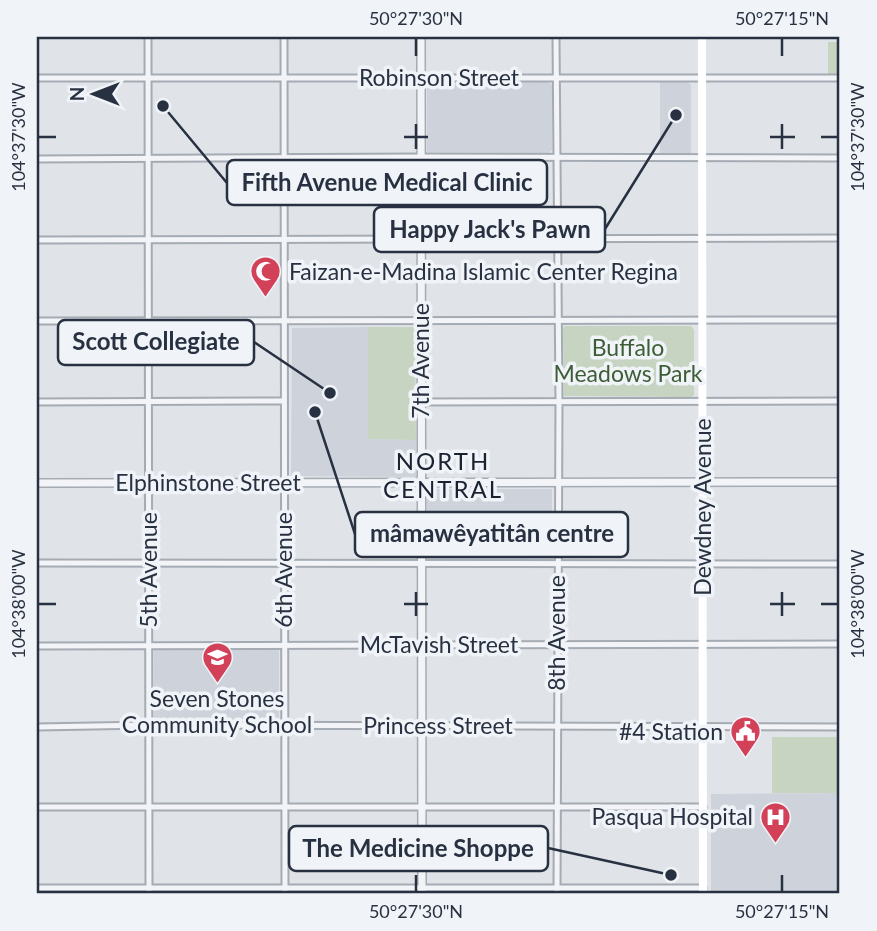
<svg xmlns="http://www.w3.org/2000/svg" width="877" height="931" font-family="Lato,sans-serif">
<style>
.built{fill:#ced3db}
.green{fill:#c6d4c1}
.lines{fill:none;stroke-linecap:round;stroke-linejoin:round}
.minor-casing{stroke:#a5abb3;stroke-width:9}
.tertiary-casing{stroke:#a5abb3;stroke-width:10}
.minor{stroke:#f3f4f7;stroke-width:5}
.tertiary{stroke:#f3f4f7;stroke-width:7}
.secondary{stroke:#fff;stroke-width:8}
.ticks{fill:none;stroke:#283141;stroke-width:2.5}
.labels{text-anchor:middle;stroke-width:7;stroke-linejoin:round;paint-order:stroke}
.street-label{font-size:23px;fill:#283141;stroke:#f0f3f7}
.poi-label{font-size:23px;fill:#283141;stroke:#f0f3f7;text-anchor:end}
.park-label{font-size:23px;fill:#3d5d35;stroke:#f0f3f7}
.neighbourhood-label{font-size:24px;letter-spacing:2px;fill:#1a2232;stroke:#f0f3f7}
.leader{fill:none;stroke:#283141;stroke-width:2.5}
.callout-dot{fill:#283141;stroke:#f0f3f7;stroke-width:2.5}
.callout{fill:#f0f3f7;stroke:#283141;stroke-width:2.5}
.callout-label{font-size:24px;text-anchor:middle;font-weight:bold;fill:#283141}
.neatline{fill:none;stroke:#283141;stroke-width:2.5}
.ticks-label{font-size:18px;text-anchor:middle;fill:#283141}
</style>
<rect width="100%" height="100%" fill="#e0e4e9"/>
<!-- built -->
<g class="built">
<polygon points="548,82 552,85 552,150 549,153 427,152 427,84"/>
<polygon points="660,82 688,82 691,85 691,154 660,154"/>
<polygon points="368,327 369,439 416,440 416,477 291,476 292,328"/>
<rect x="427" y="489" width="125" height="70"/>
<rect x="154" y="650" width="125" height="70"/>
<polygon points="840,793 840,894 711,894 711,794"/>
</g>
<!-- green -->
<g class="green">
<rect x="828" y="42" width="12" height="32"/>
<polygon points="565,326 691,326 694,330 694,395 691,397 564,396 563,328"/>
<polygon points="368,327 415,327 416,440 368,439"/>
<rect x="772" y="737" width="68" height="56"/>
</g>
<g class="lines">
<defs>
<g id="minor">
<polyline points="148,37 149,894"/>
<polyline points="284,37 285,894"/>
<polyline points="556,37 559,401 557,894"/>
<polyline points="37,78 840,78"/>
<polyline points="37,159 421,157 840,158"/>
<polyline points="37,240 840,238"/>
<polyline points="37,321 840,320"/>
<polyline points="37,402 284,401"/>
<polyline points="421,402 840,401"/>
<polyline points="37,563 840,564"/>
<polyline points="37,646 840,644"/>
<polyline points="37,727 149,725 840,727"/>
<polyline points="37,807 703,807"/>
<polyline points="37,888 703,888"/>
</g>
<g id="tertiary">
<polyline points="421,37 422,894"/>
<polyline points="37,483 840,482"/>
</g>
</defs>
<!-- minor casing -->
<use href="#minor" class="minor-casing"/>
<!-- tertiary casing -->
<use href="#tertiary" class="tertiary-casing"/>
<!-- minor -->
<use href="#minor" class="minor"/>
<!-- tertiary -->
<use href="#tertiary" class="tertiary"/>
<!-- secondary -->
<polyline class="secondary" points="702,37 703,894"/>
</g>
<!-- ticks -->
<path class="ticks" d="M416 38V56M782 38V56M416 124V149M782 124V149M38 137H56M404 137H428M770 137H795M821 137H838M416 592V616M782 592V616M38 604H56M404 604H428M770 604H795M821 604H838M416 875V892M782 875V892"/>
<!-- icons -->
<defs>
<symbol id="mosque-pin" viewBox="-11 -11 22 30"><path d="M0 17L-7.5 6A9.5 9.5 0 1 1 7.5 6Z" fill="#d24158" stroke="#f0f3f7"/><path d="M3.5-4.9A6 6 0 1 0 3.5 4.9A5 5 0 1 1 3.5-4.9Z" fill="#fff"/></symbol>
<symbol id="school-pin" viewBox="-11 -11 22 30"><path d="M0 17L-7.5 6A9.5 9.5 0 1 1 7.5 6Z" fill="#d24158" stroke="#f0f3f7"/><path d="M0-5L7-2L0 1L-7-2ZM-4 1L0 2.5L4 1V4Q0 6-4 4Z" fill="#fff"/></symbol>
<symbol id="civic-pin" viewBox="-11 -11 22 30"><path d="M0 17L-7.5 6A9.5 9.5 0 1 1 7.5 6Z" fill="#d24158" stroke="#f0f3f7"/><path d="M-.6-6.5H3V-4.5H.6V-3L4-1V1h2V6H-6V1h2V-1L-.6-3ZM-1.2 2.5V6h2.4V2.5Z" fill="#fff"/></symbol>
<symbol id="hospital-pin" viewBox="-11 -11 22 30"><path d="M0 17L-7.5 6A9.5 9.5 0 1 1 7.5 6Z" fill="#d24158" stroke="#f0f3f7"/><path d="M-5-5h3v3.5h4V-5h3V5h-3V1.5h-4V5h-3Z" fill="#fff"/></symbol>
</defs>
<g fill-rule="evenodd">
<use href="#mosque-pin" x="248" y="254" width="35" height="47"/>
<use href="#school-pin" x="200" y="640" width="35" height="47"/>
<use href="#civic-pin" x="728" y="714" width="35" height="47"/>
<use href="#hospital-pin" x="758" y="800" width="35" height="47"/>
</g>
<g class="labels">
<!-- street labels -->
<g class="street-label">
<text x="439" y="86">Robinson Street</text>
<text transform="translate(421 361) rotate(-90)" y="8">7th Avenue</text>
<text x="208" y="491">Elphinstone Street</text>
<text transform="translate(703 507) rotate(-90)" y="8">Dewdney Avenue</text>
<text transform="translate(149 570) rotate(-90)" y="8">5th Avenue</text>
<text transform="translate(284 570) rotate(-90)" y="8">6th Avenue</text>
<text transform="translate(557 633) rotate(-90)" y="8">8th Avenue</text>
<text x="439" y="653">McTavish Street</text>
<text x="438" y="734">Princess Street</text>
</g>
<!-- poi labels -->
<g class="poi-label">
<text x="289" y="280" text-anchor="start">Faizan-e-Madina Islamic Center Regina</text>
<text x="217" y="707" text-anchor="middle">Seven Stones<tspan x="217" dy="26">Community School</tspan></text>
<text x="723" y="740">#4 Station</text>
<text x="753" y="825">Pasqua Hospital</text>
</g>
<!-- park labels -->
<g class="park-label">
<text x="628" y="356">Buffalo<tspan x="628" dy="26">Meadows Park</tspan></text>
</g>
<!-- neighbourhood labels -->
<g class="neighbourhood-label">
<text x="443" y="470">NORTH<tspan x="443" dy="28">CENTRAL</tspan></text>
</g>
</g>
<!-- callouts -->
<path class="leader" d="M163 106L227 183M676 115L605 229M330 393L254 342M315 412L355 534M671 875L548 848"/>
<g class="callout-dot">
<circle cx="163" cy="106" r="7"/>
<circle cx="676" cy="115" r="7"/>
<circle cx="330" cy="393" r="7"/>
<circle cx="315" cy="412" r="7"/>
<circle cx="671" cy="875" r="7"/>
</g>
<g class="callout">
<rect x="227" y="160" width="320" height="45" rx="7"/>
<rect x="374" y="207" width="231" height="45" rx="7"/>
<rect x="58" y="320" width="196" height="45" rx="7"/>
<rect x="355" y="512" width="273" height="45" rx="7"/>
<rect x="289" y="826" width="259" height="45" rx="7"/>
</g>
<g class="callout-label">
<text x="387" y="191">Fifth Avenue Medical Clinic</text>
<text x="490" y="238">Happy Jack's Pawn</text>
<text x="156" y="350">Scott Collegiate</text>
<text x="492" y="542">mâmawêyatitân centre</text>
<text x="418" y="857">The Medicine Shoppe</text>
</g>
<!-- border -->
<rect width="877" height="931" fill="none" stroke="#f0f3f7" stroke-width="77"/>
<!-- north arrow -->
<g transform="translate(94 94) rotate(270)" stroke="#f0f3f7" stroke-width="5" paint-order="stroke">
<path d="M0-5L12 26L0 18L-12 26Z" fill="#283141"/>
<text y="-10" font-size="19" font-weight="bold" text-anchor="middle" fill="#283141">N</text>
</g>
<rect x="38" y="38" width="800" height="854" class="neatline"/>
<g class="ticks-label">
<text x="416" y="25">50°27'30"N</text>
<text x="782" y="25">50°27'15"N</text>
<text transform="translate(858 137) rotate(-90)" y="6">104°37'30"W</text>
<text transform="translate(19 137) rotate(-90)" y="6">104°37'30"W</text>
<text transform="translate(858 604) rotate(-90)" y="6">104°38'00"W</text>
<text transform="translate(19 604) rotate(-90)" y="6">104°38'00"W</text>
<text x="416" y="918">50°27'30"N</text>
<text x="782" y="918">50°27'15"N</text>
</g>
</svg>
